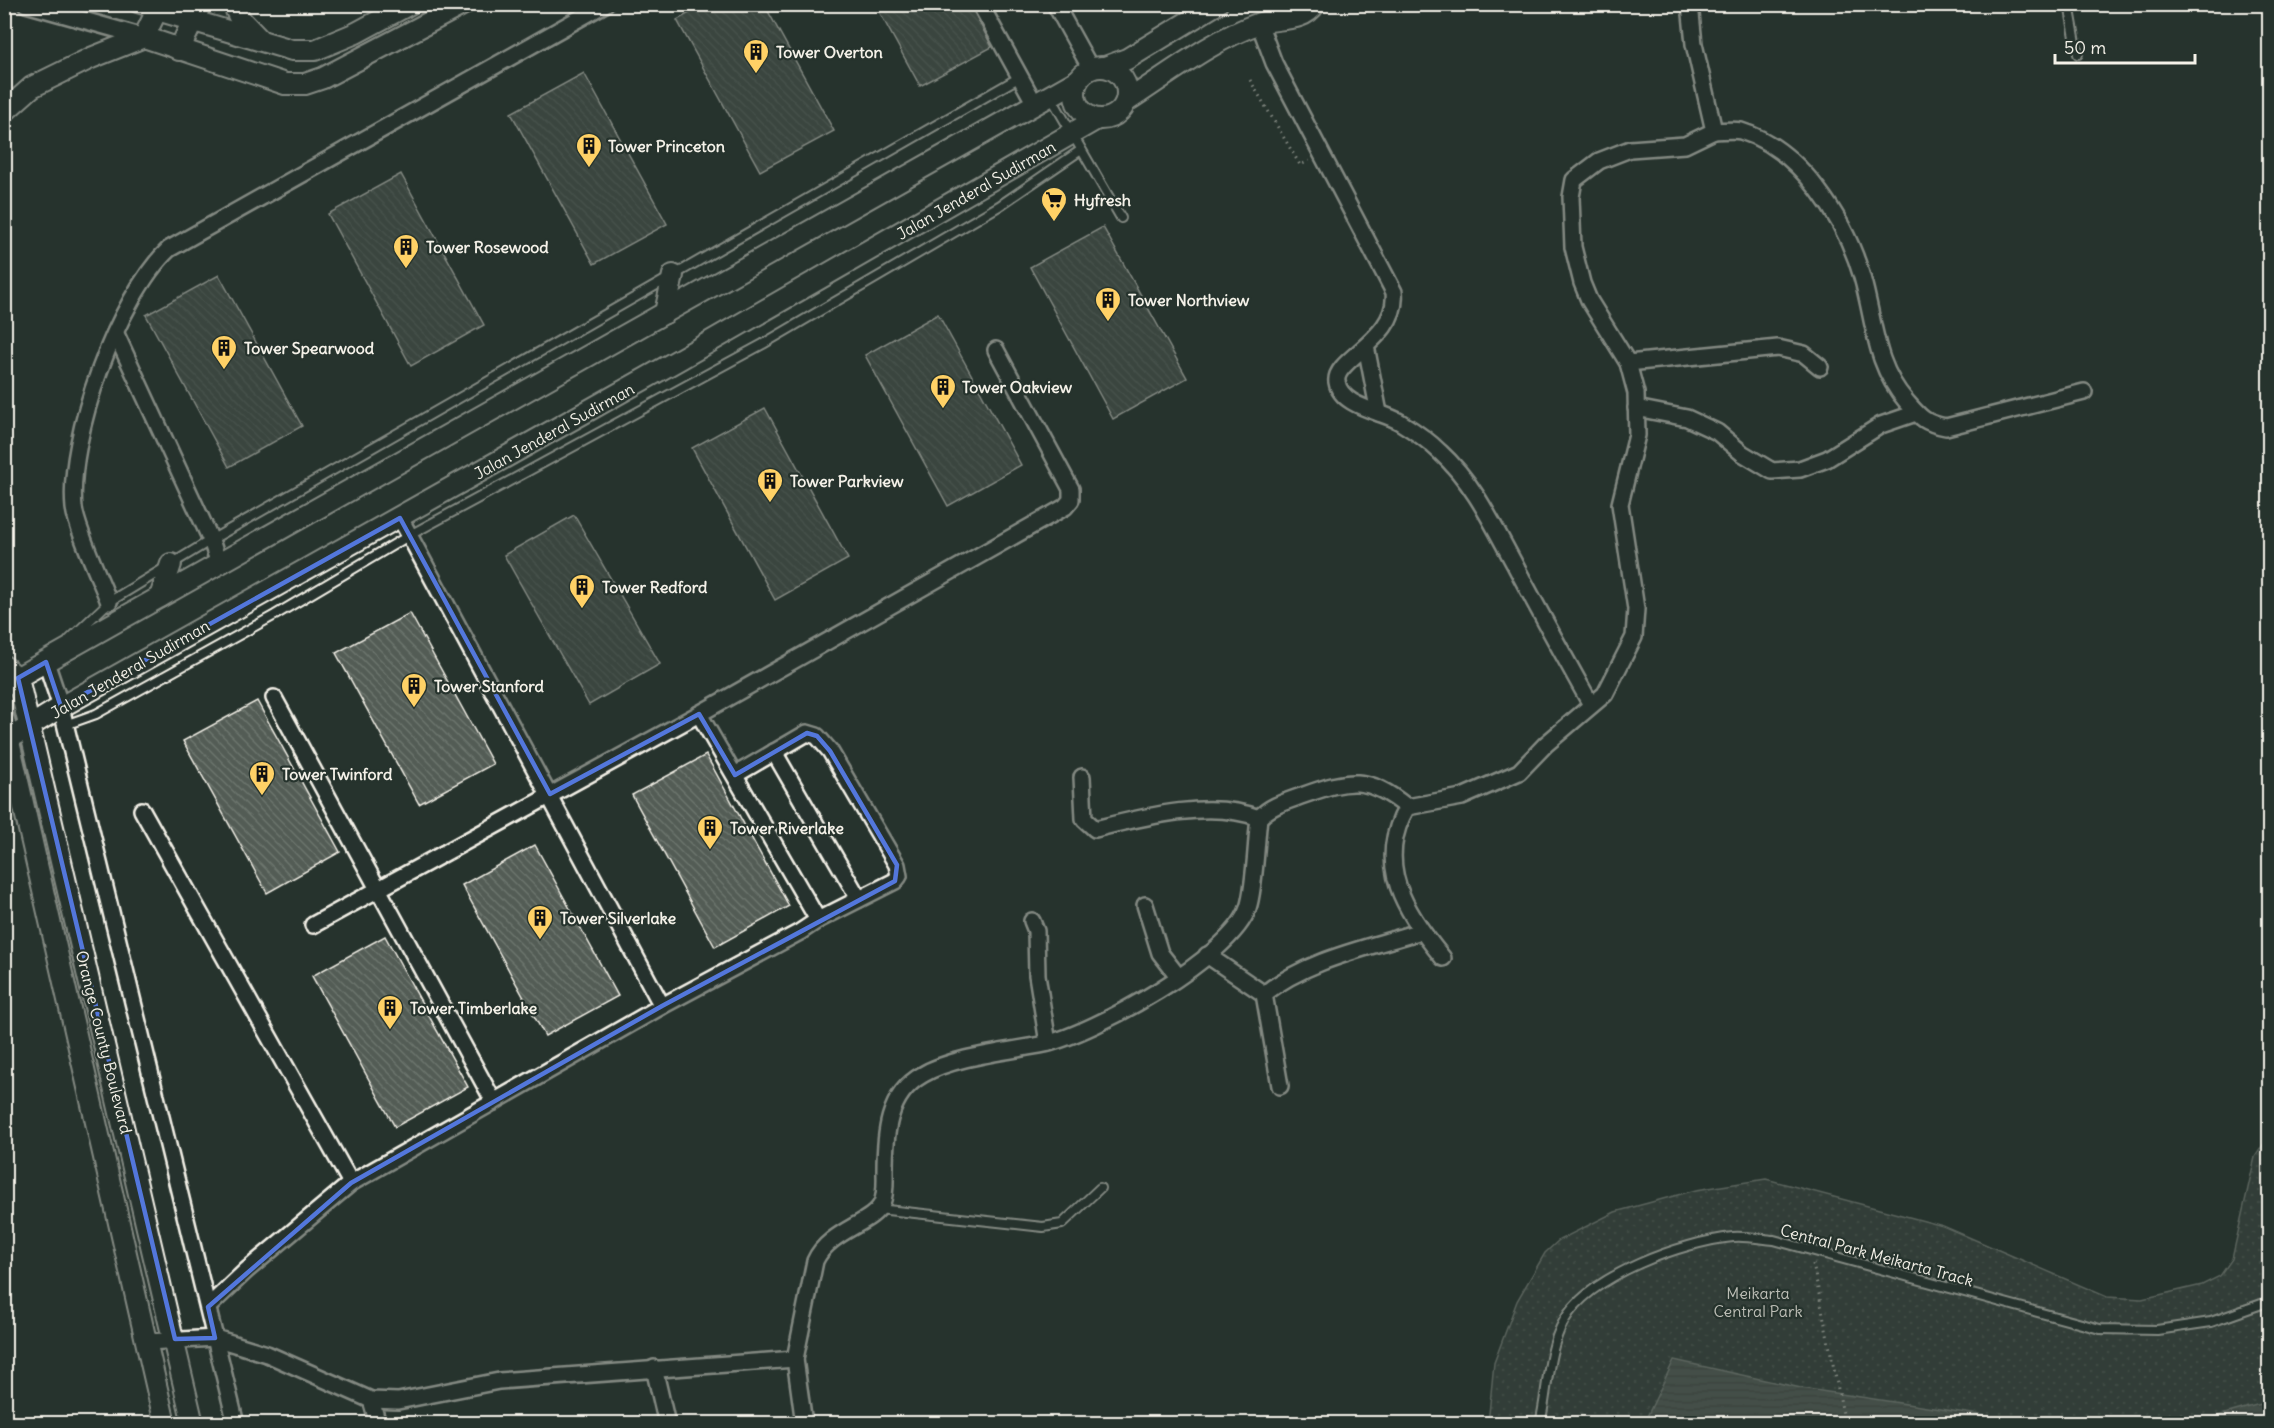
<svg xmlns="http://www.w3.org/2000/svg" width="2274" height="1428" font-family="Delius,sans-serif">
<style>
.grass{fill:url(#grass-dots);stroke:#9a9e96;stroke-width:1.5}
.water{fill:url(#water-rules);stroke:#9fa39b;stroke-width:1.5}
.building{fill:url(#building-back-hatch);stroke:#f4f1e8;stroke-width:1.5}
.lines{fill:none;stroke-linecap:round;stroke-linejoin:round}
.lane-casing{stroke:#f4f1e8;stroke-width:12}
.street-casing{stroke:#f4f1e8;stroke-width:20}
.secondary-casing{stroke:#f4f1e8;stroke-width:24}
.path{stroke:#f4f1e8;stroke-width:3;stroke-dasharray:1.5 4.5;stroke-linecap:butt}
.lane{stroke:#26332d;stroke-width:8}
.street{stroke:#26332d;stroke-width:15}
.secondary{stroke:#26332d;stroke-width:20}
.marked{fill:none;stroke:#5377dc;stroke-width:4.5;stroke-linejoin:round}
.labels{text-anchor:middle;stroke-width:4.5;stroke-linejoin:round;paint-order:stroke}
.poi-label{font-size:16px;font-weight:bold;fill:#f4f1e8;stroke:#26332d;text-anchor:start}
.street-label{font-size:16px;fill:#f4f1e8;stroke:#26332d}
.park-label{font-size:16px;fill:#bebfb7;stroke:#26332d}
</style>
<defs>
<pattern id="grass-dots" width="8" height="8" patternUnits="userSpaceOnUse" patternTransform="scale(1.5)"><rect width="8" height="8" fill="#414b45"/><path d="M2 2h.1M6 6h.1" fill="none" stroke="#5d6560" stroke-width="1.8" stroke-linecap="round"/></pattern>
<pattern id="water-rules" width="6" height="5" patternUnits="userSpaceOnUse" patternTransform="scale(1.5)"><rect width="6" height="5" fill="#676f68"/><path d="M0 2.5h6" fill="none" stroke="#565a55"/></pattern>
<pattern id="building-back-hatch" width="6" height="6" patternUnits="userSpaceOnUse" patternTransform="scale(1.5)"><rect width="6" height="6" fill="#525c55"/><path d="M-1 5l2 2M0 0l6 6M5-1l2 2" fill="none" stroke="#6c746d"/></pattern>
</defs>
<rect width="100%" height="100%" fill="#26332d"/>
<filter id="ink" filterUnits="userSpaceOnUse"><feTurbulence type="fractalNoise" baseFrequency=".0167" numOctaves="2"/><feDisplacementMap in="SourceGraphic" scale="12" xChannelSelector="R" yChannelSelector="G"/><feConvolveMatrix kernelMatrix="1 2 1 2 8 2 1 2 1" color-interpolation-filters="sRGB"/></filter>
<g filter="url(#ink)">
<!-- grass -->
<polygon class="grass" points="2269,1136 2269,1423 1488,1424 1494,1363 1517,1301 1545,1253 1559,1240 1615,1212 1696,1190 1766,1179 1943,1226 2107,1297 2142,1299 2202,1285 2220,1276 2232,1259 2255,1157"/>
<!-- water -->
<g class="water">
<polygon points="1674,1360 1801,1388 1999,1418 2059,1423 1644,1423"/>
<polygon points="2269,1399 2269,1423 2193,1423 2260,1404"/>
</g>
<!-- building -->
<g class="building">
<polygon points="705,4 764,4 834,131 760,171 677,20"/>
<polygon points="875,4 970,4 992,47 920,86"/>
<polygon points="584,73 667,224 594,264 511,113"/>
<polygon points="401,174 484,325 411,366 328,214"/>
<polygon points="1103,227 1187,378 1113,419 1030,267"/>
<polygon points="219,275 302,426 229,467 146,315"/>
<polygon points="938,314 1021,465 948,506 865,355"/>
<polygon points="765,408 848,559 775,600 692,448"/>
<polygon points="574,515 660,664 589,705 504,555"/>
<polygon points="410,613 493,764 419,804 336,653"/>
<polygon points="257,701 340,852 267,893 183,741"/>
<polygon points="706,755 789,906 715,947 632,795"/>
<polygon points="535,845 618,996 545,1036 462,885"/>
<polygon points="385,936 468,1087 395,1127 312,976"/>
</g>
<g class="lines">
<defs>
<g id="lane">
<polyline points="2069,4 2078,54"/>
<polyline points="1051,97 1121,218"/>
<polyline points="69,640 109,602 211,540 1020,77"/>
<polyline points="65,725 96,714 275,615 410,535 763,344 999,206 1081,150"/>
<polyline points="878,1209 1043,1227 1062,1224 1100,1188"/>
<path d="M1540 1424C1548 1390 1547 1351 1564 1321 1589 1275 1683 1242 1733 1237 1746 1236 1761 1239 1774 1240L2100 1329 2157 1330 2211 1322 2270 1301"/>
</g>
<g id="street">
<polyline points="26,4 144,37"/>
<polyline points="137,4 157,10"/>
<polyline points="980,4 1035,104"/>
<polyline points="1055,4 1091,69"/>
<path d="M1259 23 1274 63 1394 292C1399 339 1333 359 1337 382 1341 407 1382 411 1400 422 1413 430 1429 441 1440 452 1474 483 1493 525 1515 565 1539 611 1564 656 1589 701"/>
<path d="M1714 131C1722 131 1733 129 1741 131 1801 149 1846 221 1862 277 1875 322 1874 364 1906 401 1920 417 1924 423 1946 427L2084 392"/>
<polyline points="116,334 211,540 219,564"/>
<polyline points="1366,346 1379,413"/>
<polyline points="1628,363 1778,348 1804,354 1820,367"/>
<polyline points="1636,408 1687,418 1717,432 1742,453 1772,471 1800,469 1827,459 1881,425 1916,413"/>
<polyline points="400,518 662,1006"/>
<path d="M109 602C100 579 77 530 74 508 67 437 118 297 169 249L605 4"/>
<polyline points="46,662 61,707 236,1424"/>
<polyline points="274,698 494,1102"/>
<polyline points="774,752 859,899"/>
<polyline points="735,775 807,733 817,736 830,751 897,865 899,876 895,881 818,920"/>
<path d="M1082 777 1084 819 1095 829C1143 817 1211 799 1259 818"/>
<path d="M1407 807C1374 864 1405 912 1443 958"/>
<polyline points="142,810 351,1183"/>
<polyline points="1145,905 1160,953 1178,976"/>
<polyline points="1032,921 1036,931 1037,975 1048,1043"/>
<polyline points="313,925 699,714"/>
<polyline points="1207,955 1264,994 1280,1086"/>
<path d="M1264 994C1308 959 1368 948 1421 931"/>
<polyline points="208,1307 247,1270 351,1183 662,1006 800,932 818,920 699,714 1065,507 1071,500 1071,489 996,350"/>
<path d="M148 1342 215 1338 267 1354 371 1400 398 1401 499 1381 795 1359 815 1261C829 1230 873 1224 882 1203 886 1193 885 1181 885 1171 885 1135 887 1095 922 1075 951 1057 1010 1051 1045 1044 1094 1033 1232 957 1248 908 1255 888 1256 841 1259 818 1271 805 1288 801 1304 795 1349 779 1368 775 1407 807L1462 797 1519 772 1546 744 1605 694 1634 637 1636 609 1620 504 1637 435 1636 393 1628 363 1589 300 1582 283 1573 247 1571 197 1574 180 1599 161 1630 149 1685 145 1714 131 1694 44 1690 4"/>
<polyline points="795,1359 804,1424"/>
<polyline points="654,1368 667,1424"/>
<polyline points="371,1400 378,1424"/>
</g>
<g id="secondary">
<polyline points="233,4 240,19 260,40"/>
<polyline points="157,10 292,50 315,50 356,33 410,4"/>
<polyline points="144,37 285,84 305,84 323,78 464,4"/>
<polyline points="179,50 201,4"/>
<polyline points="1105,67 1127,59 1217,4"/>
<circle cx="1101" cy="93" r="26"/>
<path d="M1127 101C1169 74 1212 40 1260 23 1278 17 1303 23 1315 4"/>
<polyline points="4,112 32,87 91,58 144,37 160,4"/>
<polyline points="665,313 673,275"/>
<polyline points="160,597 171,564"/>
<polyline points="4,666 18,678 193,1424"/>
<polyline points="4,685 1078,80"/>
<polyline points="4,720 165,1424"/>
<polyline points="9,739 61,707 680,359 1097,119"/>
</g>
</defs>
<!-- lane casing -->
<use href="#lane" class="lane-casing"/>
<!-- street casing -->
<use href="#street" class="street-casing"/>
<!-- secondary casing -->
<use href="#secondary" class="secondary-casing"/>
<!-- path -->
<g class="path">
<polyline points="1250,80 1300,165 1309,161"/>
<polyline points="1813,1264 1845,1424"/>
</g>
<!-- lane -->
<use href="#lane" class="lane"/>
<!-- street -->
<use href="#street" class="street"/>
<!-- secondary -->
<use href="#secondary" class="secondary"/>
</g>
</g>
<!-- marked area -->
<path d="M0 0H2274V1428H0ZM400 518 550 794 699 714 735 775 807 733 817 736 830 751 897 865 895 881 662 1006 351 1183 208 1307 215 1338 175 1339 18 678 46 662 61 707Z" fill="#26332d" fill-opacity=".55" fill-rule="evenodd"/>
<path class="marked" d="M400 518 550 794 699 714 735 775 807 733 817 736 830 751 897 865 895 881 662 1006 351 1183 208 1307 215 1338 175 1339 18 678 46 662 61 707Z"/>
<!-- icons -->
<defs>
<symbol id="building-pin" viewBox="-11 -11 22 30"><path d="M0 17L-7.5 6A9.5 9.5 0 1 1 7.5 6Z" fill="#ffd166" stroke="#26332d"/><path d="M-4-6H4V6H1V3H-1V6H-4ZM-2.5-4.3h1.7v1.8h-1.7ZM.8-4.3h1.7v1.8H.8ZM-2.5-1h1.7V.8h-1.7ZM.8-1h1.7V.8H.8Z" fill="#111"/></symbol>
<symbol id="supermarket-pin" viewBox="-11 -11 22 30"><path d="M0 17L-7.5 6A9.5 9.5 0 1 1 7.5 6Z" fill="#ffd166" stroke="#26332d"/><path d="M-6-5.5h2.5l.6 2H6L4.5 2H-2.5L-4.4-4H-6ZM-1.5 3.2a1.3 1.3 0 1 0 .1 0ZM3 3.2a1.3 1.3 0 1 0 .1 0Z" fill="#111"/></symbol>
</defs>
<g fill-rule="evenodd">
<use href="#building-pin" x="741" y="37" width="30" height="40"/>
<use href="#building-pin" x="574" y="131" width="30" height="40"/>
<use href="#supermarket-pin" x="1039" y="185" width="30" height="40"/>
<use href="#building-pin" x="391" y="232" width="30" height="40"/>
<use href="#building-pin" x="1093" y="285" width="30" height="40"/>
<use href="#building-pin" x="209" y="333" width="30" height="40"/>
<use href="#building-pin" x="928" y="372" width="30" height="40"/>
<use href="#building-pin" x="755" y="466" width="30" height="40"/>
<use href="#building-pin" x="567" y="572" width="30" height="40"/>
<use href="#building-pin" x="399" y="671" width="30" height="40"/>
<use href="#building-pin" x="247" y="759" width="30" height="40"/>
<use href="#building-pin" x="695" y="813" width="30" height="40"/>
<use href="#building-pin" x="525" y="903" width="30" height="40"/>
<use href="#building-pin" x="375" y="993" width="30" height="40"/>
</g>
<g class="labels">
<!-- poi labels -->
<g class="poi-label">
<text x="776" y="58">Tower Overton</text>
<text x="608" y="152">Tower Princeton</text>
<text x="1074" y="206">Hyfresh</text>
<text x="426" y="253">Tower Rosewood</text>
<text x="1128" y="306">Tower Northview</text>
<text x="244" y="354">Tower Spearwood</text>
<text x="962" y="393">Tower Oakview</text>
<text x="790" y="487">Tower Parkview</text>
<text x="602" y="593">Tower Redford</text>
<text x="434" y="692">Tower Stanford</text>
<text x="282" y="780">Tower Twinford</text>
<text x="730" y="834">Tower Riverlake</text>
<text x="560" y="924">Tower Silverlake</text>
<text x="410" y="1014">Tower Timberlake</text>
</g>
<!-- street labels -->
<g class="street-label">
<text transform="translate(976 190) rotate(-30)" y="6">Jalan Jenderal Sudirman</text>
<text transform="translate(554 431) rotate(-29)" y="6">Jalan Jenderal Sudirman</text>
<text transform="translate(130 669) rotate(-30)" y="6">Jalan Jenderal Sudirman</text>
<text transform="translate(104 1042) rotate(76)" y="6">Orange County Boulevard</text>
<text transform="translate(1877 1255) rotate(15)" y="6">Central Park Meikarta Track</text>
</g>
<!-- park labels -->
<g class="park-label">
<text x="1758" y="1299">Meikarta<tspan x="1758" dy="18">Central Park</tspan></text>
</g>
</g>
<!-- margin -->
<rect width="2274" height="1428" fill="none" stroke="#26332d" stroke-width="24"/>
<rect x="12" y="12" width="2250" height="1404" fill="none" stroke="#f4f1e8" stroke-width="2" filter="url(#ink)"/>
<!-- scale -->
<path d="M2055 54v9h140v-9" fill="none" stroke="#f4f1e8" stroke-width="3"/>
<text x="2064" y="54" font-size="18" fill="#f4f1e8" stroke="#26332d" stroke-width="4.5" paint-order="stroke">50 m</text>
</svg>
